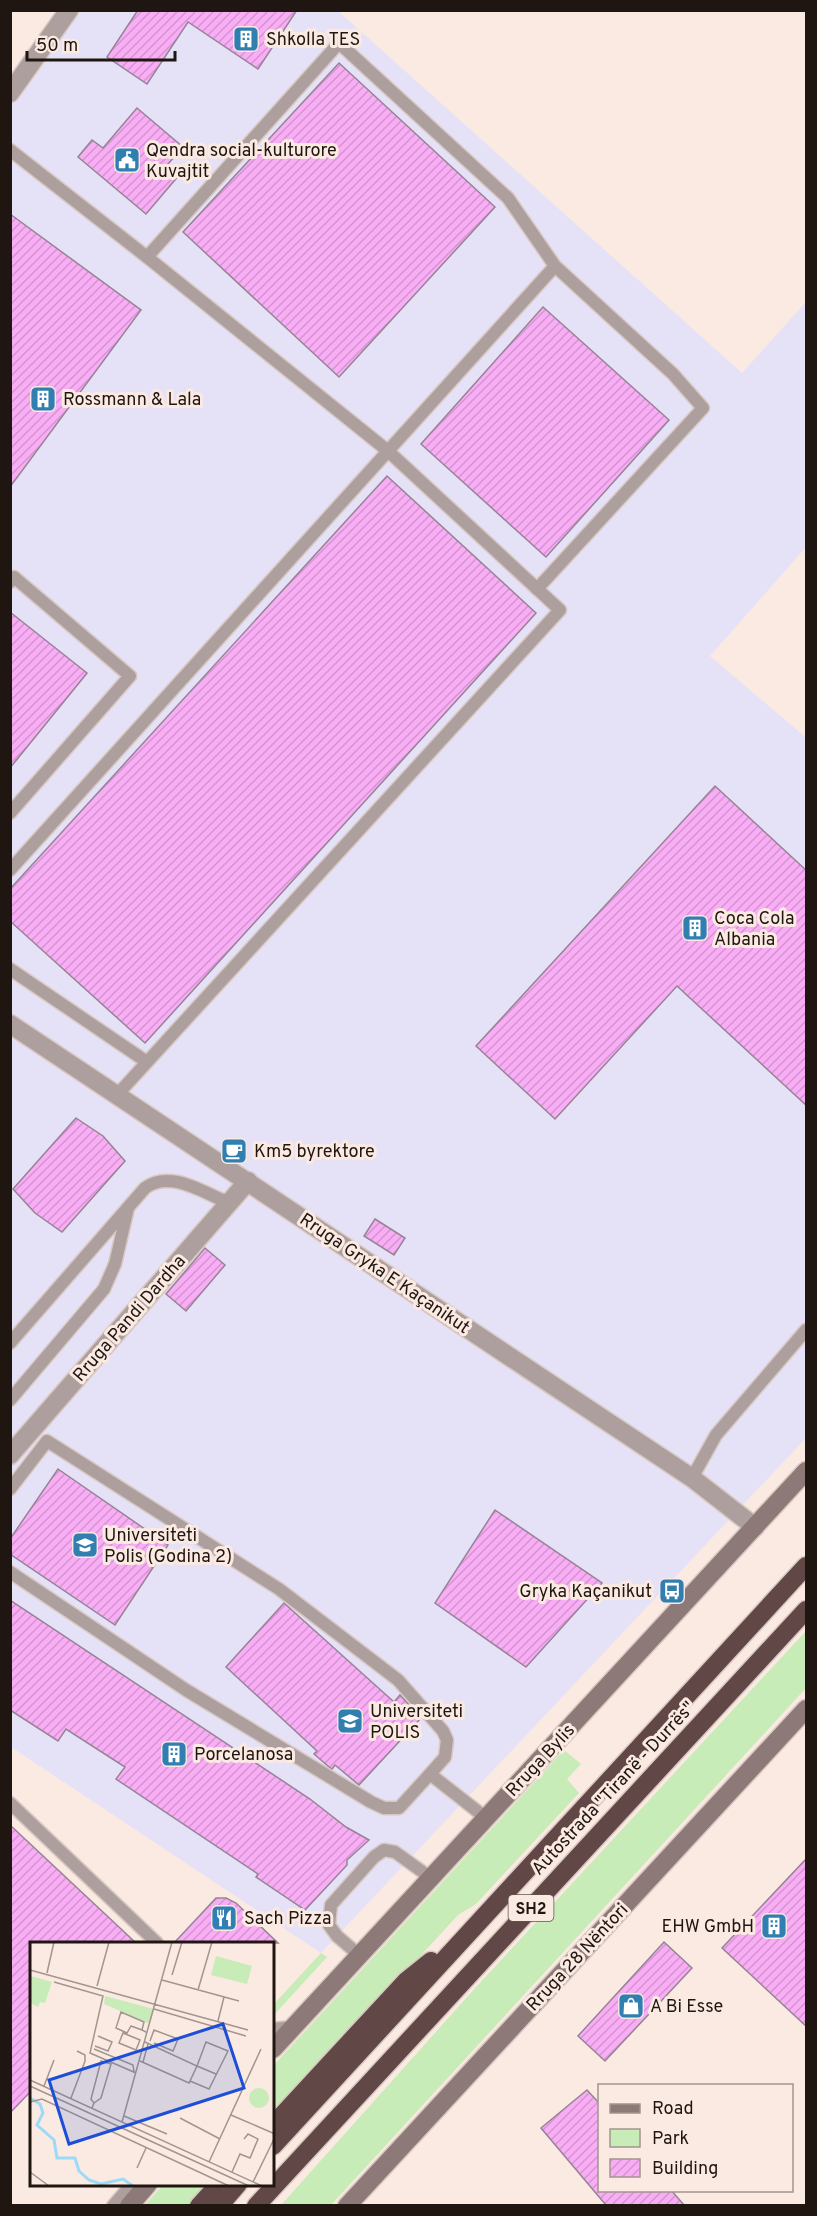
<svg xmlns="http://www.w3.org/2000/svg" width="817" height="2216" font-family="Overpass,sans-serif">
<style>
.commercial{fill:#e5e1f7}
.green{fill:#c7ecb8}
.building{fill:url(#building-hatch);stroke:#968395;stroke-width:1.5}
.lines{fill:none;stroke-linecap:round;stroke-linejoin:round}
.service-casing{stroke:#d8c8c1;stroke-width:15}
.minor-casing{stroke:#d8c8c1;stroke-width:21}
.tertiary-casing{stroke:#d8c8c1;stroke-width:21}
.secondary-casing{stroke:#d8c8c1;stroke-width:21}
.motorway-casing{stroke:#d8c8c1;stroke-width:21}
.service{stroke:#ac9f9e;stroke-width:12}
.minor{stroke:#ac9f9e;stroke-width:18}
.tertiary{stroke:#ac9f9e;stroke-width:18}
.secondary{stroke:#8c7978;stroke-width:18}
.motorway{stroke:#614746;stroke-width:18}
.labels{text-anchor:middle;stroke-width:6;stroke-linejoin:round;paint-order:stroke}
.shield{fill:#fbeae2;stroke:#615650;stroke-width:1.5}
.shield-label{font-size:16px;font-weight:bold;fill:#1f1611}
.poi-label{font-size:18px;fill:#1f1611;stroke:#fbeae2;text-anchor:start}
.street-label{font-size:18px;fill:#1f1611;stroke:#fbeae2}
.inset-river{fill:none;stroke:#9cdaf9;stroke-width:3}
.inset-road{fill:none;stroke:#a3958e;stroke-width:1.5}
.view{fill:#1d4ed8;fill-opacity:0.15;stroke:#1d4ed8;stroke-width:3}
.inset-edge{fill:none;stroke:#1f1611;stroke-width:3}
</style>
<defs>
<pattern id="building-hatch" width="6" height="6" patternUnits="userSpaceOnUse" patternTransform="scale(1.5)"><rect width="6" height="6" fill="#f8adf5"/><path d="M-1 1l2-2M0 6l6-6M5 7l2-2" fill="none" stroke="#d494d1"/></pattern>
</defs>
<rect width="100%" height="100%" fill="#fbeae2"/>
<!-- commercial -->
<polygon class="commercial" points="66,11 338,11 742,373 806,302 806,547 710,656 804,736 806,734 806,1438 321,1953 11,1747 11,93"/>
<!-- green -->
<g class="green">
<polygon points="806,1631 806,1688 331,2205 281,2205 477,1986"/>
<polygon points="564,1750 581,1764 567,1779 579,1793 476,1904 458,1915 273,2116 273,2066"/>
<polygon points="321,1953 327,1957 273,2016 273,2005"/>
<polygon points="163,2185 210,2185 190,2205 144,2206"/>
</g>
<!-- building -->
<g class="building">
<polygon points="138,10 297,10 258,69 188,22 147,84 107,57"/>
<polygon points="339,63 495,207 339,377 183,232"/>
<polygon points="137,108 183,147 168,164 180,174 146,214 78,157 92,140 103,148"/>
<polygon points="10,214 141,310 10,487"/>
<polygon points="543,307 669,420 546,557 421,444"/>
<polygon points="387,476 536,613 145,1043 10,921 10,889"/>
<polygon points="10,612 87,673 10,768"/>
<polygon points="715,786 807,871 807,1106 677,986 555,1119 476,1046"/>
<polygon points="76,1118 103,1136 125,1161 62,1232 35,1213 13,1189"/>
<polygon points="375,1219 405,1238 394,1255 364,1236"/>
<polygon points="205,1248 225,1265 186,1311 166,1294"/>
<polygon points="58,1469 168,1545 115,1625 10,1554 10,1539"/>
<polygon points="495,1510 602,1583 526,1667 435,1603"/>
<polygon points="10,1600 310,1799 346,1827 369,1840 347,1860 347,1865 305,1910 256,1877 258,1874 116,1779 125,1767 66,1729 58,1741 10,1710"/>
<polygon points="284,1603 394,1702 400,1695 421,1718 359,1785 335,1765 332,1769 329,1767 314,1754 317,1751 226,1667"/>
<polygon points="10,1825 136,1943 32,1943 32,2090 10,2113"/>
<polygon points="807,1858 807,2027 722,1948"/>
<polygon points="216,1898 226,1898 236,1903 278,1943 174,1943"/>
<polygon points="664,1942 692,1968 605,2061 578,2036"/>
<polygon points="587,2090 600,2104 600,2190 671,2190 684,2205 606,2205 600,2198 541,2128"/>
</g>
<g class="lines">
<defs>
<g id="service">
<polyline points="10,150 147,257"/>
<polyline points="10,582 14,577 130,676 10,813"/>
<polyline points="537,589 703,408 673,374 555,266 508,198 339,43 147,257 388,451 555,266"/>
<polyline points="10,870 388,451 560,610 117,1095"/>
<polyline points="10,969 147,1062"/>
<path d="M10 1343 145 1188C170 1169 204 1193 229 1203"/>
<polyline points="10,1400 104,1289 115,1264 128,1208"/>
<polyline points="692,1478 716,1435 806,1330"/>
<polyline points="10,1489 47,1441 279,1589 398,1680 443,1731 447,1740 445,1757 430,1774"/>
<polyline points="10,1572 186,1690 371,1802 384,1808 399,1808 430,1774 486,1818"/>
<polyline points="10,1803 157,1943"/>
<polyline points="359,1955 337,1936 329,1925 331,1905 374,1857 384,1850 395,1852 431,1878"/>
<polyline points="273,2029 293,2027"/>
<polyline points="113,2206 132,2184"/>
</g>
<g id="minor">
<polyline points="10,93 69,10"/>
<polyline points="10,1455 248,1181"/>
</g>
<polyline id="tertiary" points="10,1024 692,1478 755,1527"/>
<g id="secondary">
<polyline points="273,2049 806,1471"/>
<polyline points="129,2206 148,2184"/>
<polyline points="347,2206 806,1709"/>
</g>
<g id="motorway">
<polyline points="273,2125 406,1981 431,1961"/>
<polyline points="273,2146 806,1566"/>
<polyline points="199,2206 219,2184"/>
<polyline points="219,2206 238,2184"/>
<polyline points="256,2206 806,1610"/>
</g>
</defs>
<!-- service casing -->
<use href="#service" class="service-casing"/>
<!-- minor casing -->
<use href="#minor" class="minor-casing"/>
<!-- tertiary casing -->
<use href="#tertiary" class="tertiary-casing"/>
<!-- secondary casing -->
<use href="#secondary" class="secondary-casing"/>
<!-- motorway casing -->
<use href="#motorway" class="motorway-casing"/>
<!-- service -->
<use href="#service" class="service"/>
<!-- minor -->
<use href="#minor" class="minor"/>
<!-- tertiary -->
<use href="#tertiary" class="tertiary"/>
<!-- secondary -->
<use href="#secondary" class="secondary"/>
<!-- motorway -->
<use href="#motorway" class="motorway"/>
</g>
<!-- icons -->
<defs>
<symbol id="building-square" viewBox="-11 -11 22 22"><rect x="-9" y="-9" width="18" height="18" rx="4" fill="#317fb1" stroke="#fbeae2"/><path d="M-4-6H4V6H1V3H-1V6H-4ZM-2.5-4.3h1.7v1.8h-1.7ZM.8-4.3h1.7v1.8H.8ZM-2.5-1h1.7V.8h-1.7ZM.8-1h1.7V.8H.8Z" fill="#fff"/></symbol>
<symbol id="civic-square" viewBox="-11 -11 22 22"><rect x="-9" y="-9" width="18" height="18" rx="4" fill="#317fb1" stroke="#fbeae2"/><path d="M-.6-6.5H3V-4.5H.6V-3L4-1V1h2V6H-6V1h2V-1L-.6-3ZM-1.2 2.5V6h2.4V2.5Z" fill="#fff"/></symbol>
<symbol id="cafe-square" viewBox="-11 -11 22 22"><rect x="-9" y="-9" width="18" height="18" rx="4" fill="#317fb1" stroke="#fbeae2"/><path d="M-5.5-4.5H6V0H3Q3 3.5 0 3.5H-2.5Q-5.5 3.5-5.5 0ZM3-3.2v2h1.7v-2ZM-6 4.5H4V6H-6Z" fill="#fff"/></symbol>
<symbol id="university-square" viewBox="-11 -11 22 22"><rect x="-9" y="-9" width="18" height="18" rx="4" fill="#317fb1" stroke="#fbeae2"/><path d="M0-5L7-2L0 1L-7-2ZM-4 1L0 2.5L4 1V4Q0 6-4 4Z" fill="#fff"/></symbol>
<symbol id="bus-square" viewBox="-11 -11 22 22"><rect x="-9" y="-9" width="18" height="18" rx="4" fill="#317fb1" stroke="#fbeae2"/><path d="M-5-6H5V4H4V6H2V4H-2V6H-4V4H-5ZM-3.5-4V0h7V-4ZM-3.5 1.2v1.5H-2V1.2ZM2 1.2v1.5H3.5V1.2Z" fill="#fff"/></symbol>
<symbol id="restaurant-square" viewBox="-11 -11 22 22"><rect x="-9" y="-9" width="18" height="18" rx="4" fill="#317fb1" stroke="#fbeae2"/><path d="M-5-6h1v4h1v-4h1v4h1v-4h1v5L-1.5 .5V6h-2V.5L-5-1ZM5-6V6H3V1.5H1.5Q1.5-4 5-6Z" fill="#fff"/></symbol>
<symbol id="shop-square" viewBox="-11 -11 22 22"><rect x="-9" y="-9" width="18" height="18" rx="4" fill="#317fb1" stroke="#fbeae2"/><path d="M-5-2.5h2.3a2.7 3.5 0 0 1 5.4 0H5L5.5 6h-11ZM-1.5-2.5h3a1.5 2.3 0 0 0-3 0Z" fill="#fff"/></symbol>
</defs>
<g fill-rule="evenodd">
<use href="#building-square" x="231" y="24" width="30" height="30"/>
<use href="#civic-square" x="112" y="145" width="30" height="30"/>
<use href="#building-square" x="28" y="384" width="30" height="30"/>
<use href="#building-square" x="680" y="913" width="30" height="30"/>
<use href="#cafe-square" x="219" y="1136" width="30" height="30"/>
<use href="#university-square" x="70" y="1530" width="30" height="30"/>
<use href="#bus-square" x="657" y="1576" width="30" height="30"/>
<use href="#university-square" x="335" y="1706" width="30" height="30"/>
<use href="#building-square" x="159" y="1739" width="30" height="30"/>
<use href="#restaurant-square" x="209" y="1903" width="30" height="30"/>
<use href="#building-square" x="759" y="1911" width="30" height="30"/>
<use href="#shop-square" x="616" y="1991" width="30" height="30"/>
</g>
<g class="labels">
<!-- shield labels -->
<rect class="shield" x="508.5" y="1895" width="45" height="26" rx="4.5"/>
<g class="shield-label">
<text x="531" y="1914">SH2</text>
</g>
<!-- poi labels -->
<g class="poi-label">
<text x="266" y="45">Shkolla TES</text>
<text x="146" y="156">Qendra social-kulturore<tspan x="146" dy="21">Kuvajtit</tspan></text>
<text x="63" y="405">Rossmann &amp; Lala</text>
<text x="714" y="924">Coca Cola<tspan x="714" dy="21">Albania</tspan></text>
<text x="254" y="1157">Km5 byrektore</text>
<text x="104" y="1541">Universiteti<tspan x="104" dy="21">Polis (Godina 2)</tspan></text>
<text x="652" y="1597" text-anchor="end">Gryka Kaçanikut</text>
<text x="370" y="1717">Universiteti<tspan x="370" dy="21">POLIS</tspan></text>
<text x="194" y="1760">Porcelanosa</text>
<text x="244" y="1924">Sach Pizza</text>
<text x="754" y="1932" text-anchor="end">EHW GmbH</text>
<text x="650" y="2012">A Bi Esse</text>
</g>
<!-- street labels -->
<g class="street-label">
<text transform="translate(385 1273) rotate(34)" y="6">Rruga Gryka E Kaçanikut</text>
<text transform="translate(129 1318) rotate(-49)" y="6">Rruga Pandi Dardha</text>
<text transform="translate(540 1760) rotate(-47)" y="6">Rruga Bylis</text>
<text transform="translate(613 1788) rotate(-47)" y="6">Autostrada "Tiranë - Durrës"</text>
<text transform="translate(577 1957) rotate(-47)" y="6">Rruga 28 Nëntori</text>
</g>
</g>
<!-- overview -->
<g transform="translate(30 1942)">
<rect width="244" height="244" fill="#fbeae2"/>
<path d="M1 34 22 40 15 61 10 60 8 65 0 61ZM75 54 124 67 120 82 74 62ZM219 156a10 10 0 1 1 20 0a10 10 0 1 1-20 0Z" fill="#c7ecb8"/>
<path d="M186 14 222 24 217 42 181 33Z" fill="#c7ecb8"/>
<path class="inset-river" d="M0 156 10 162 13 171 7 183 24 198 27 216H45L49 229 59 238 71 242 93 237 103 244"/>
<path class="inset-road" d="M0 28 218 88M17 31 24 0M142 33 152 0M132 38 209 59M24 40 73 54 60 111 106 131M67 44 79 0M168 48 182 0M124 67 216 94M188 79 194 55M112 88 114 80 91 70 86 86 97 91 101 84 112 88 116 90 117 91M93 91 110 98 106 108 89 101ZM120 99 124 88 148 97 143 109 124 101M65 104 78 109 82 100 68 94M64 107 103 123 104 130M110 119 159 141 167 124 115 100M113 120 118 102M0 138 232 244M160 139 179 147 198 109 176 100 167 124 186 132M0 144 219 244M14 144 24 118M41 156 55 119V113L47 109M0 160 12 157 199 244M62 166 64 161 61 157 71 119 81 122 71 156 64 161M201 173 245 192M94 174 137 192M150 176 190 197M92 180 142 0M179 220 231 107M107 226 116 206M0 230 19 244M202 230 210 212 220 216 228 197 218 192 214 197M223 240 245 195"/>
<path class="view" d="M193 82 214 146 39 202 19 138Z"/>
<rect width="244" height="244" class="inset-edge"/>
</g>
<!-- border -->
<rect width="817" height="2216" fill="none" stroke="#1f1611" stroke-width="24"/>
<!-- legend -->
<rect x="598" y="2084" width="195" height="108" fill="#fbeae2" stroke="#a3958e" stroke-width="1.5"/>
<rect x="610" y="2104" width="30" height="9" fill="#8c7978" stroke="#a3958e" stroke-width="1.5"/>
<text x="652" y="2114" font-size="18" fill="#1f1611">Road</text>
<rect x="610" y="2129" width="30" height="18" fill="#c7ecb8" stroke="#a3958e" stroke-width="1.5"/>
<text x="652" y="2144" font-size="18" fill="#1f1611">Park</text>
<rect x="610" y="2159" width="30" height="18" fill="url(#building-hatch)" stroke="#a3958e" stroke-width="1.5"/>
<text x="652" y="2174" font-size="18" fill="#1f1611">Building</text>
<!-- scale -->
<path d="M27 51v9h148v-9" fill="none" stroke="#1f1611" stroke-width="3"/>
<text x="36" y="51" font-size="18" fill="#1f1611" stroke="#fbeae2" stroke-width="4.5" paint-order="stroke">50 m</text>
</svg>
